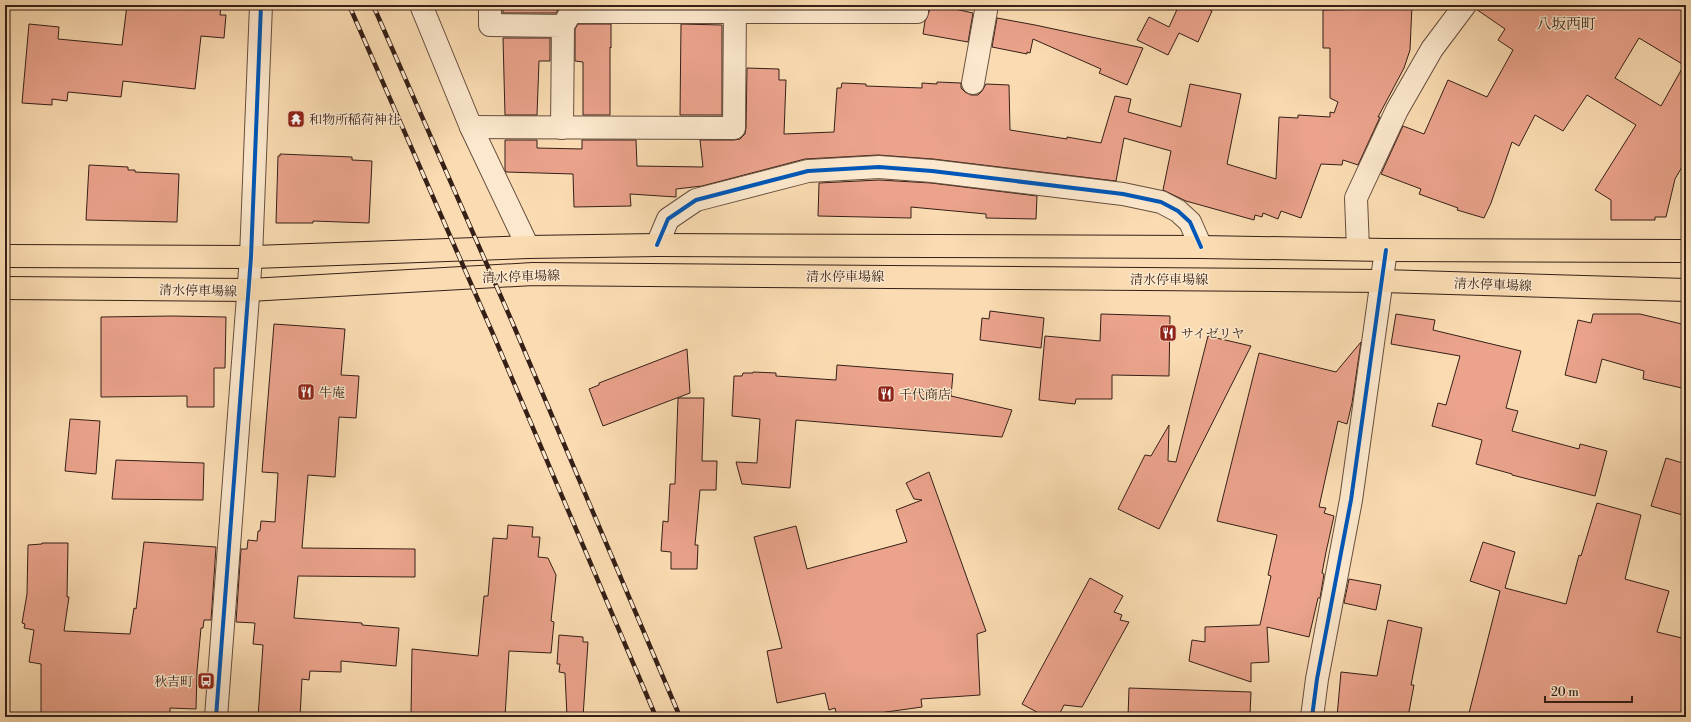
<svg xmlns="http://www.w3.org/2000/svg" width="1691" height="722" font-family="'Libre Bodoni','Noto Serif JP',serif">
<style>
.building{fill:#eba38c;stroke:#351f17;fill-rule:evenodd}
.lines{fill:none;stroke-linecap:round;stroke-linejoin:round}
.minor-casing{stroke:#664e3e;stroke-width:24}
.major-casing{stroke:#351f17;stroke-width:24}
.minor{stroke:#fce8cd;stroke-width:22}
.major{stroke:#fbdcb2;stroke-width:22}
.rail-casing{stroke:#351f17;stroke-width:4.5}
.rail{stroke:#fce8cd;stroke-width:3;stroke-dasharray:9;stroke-linecap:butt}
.cycleway-casing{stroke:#fce8cd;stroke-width:6}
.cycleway{stroke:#0057b8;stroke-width:4}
.labels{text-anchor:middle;stroke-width:3;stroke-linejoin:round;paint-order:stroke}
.poi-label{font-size:13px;fill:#351f17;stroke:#fce8cd;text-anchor:start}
.street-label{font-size:13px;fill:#351f17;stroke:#fce8cd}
.quarter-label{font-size:15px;fill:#351f17;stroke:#fce8cd}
</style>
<rect width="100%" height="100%" fill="#fbdcb2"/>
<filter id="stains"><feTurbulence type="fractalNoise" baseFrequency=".005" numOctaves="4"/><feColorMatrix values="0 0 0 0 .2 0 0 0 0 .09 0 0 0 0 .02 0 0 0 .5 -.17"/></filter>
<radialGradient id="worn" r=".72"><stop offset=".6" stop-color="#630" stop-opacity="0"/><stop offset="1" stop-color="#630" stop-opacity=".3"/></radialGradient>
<!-- building -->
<g class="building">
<polygon points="127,5 221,5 220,15 226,15 224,38 201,36 195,89 123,81 121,97 68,92 67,101 52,99 52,105 22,103 29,24 59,27 58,39 122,45"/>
<polygon points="503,5 561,5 556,13 503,13"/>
<polygon points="930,5 937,5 973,13 968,42 923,34 925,21 929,12"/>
<polygon points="1179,5 1200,5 1212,11 1198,42 1179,33 1168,55 1137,40 1149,17 1169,27"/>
<polygon points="1380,5 1412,5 1410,50 1404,68 1378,117 1380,117 1358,165 1343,160 1342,165 1321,164 1301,218 1281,211 1278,219 1263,213 1262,217 1255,215 1254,220 1186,201 1163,190 1171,151 1124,138 1116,181 933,159 878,155 805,159 702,186 676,189 676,197 630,194 631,206 574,207 573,174 506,172 505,170 505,140 537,140 537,148 582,149 582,140 636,140 637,166 703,167 700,140 734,140 740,139 745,134 746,128 747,68 779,69 779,80 786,80 784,134 834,132 837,88 841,88 842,83 866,84 866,86 922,88 922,83 937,84 937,82 961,83 961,88 965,92 971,95 978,95 982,91 986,84 1009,85 1010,130 1067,139 1067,137 1101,143 1115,96 1131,99 1128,112 1181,127 1190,84 1241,94 1227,164 1276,179 1279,117 1298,118 1298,115 1330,117 1330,112 1334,113 1338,102 1330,98 1330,48 1323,48 1323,10 1380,9"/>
<path d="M1477 5H1686V160L1675 179 1666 217H1655V220H1611V200L1595 190 1636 125 1587 95 1563 131 1535 115 1519 146 1512 142 1491 203 1484 218 1457 210 1458 208 1419 194 1421 189 1381 174 1403 126 1424 134 1448 80 1487 97 1513 50 1498 40 1505 29 1476 9ZM1639 38 1684 65 1661 106 1615 78Z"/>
<polygon points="997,18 1035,25 1143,48 1127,85 1099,73 1101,69 1033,39 1030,53 1027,52 1027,54 992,47"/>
<polygon points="578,24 611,24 611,48 610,47 610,115 583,115 583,62 575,61 575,29"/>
<polygon points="681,24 722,25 722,115 680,115"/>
<polygon points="503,38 550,38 550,61 539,61 537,115 505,115"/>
<polygon points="280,154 352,157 352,160 372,161 369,223 313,221 313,223 276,223 278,156 280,156"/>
<polygon points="89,165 128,167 128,170 135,170 135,172 179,174 177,222 86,220"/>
<polygon points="879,180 931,183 1037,196 1036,219 986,218 986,214 911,207 911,218 818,216 819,183"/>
<polygon points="990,311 1044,318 1041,348 980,340 982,318 989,319"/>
<polygon points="1101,314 1170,316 1169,376 1112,375 1112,399 1076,399 1075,404 1039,400 1045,336 1100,341"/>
<polygon points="1396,314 1435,320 1433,330 1521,351 1506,408 1518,411 1512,431 1579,449 1580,444 1607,451 1595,496 1512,475 1512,474 1476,464 1482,440 1432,426 1438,403 1446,405 1460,356 1391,344"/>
<polygon points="1593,314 1640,314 1686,325 1686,389 1643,379 1644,371 1602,359 1596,383 1565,375 1578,320 1591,323"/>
<polygon points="172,316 226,317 225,368 214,368 214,407 187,407 187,396 101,397 101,317"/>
<polygon points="274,324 345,329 341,375 359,376 356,418 339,417 335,477 308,475 302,548 415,549 415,577 298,576 294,618 362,623 362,625 399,628 396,666 341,661 341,672 310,671 309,680 302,679 300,717 258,717 263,645 253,644 255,623 236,622 241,549 247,549 248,540 257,541 258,531 260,531 261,521 275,522 278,473 262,472"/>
<polygon points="1208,336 1251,346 1159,529 1118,509 1145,455 1151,456 1169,425 1168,461 1176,462"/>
<polygon points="1361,342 1352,403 1347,424 1338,421 1319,507 1326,508 1324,513 1334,516 1326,552 1322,573 1324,574 1320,598 1318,598 1309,637 1267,627 1269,662 1251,663 1251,682 1189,661 1192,640 1205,642 1205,627 1260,625 1271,576 1268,575 1277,535 1217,521 1259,353 1336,372"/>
<polygon points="687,349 690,393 603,426 589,389 599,385 599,383"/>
<polygon points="837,365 953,374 951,396 1012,410 1002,437 796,420 790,488 742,484 736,462 757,463 760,419 732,416 734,376 742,376 743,373 753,373 753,372 776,373 776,376 836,380"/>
<polygon points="678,398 704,398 702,461 717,461 716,490 700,490 695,545 698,545 697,569 671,569 671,552 661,551 663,521 668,522 670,484 675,484"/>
<polygon points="70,419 100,421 96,474 65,471"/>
<polygon points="1666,458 1686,464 1686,516 1651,506"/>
<polygon points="116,460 204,463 203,500 112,499"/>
<polygon points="929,472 986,631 977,634 980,695 921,699 922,707 865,715 865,717 837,717 835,708 829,710 825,693 777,703 767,651 782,648 754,537 796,526 807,569 907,542 896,510 922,500 914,499 906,483"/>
<polygon points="1597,503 1641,515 1625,579 1669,591 1657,632 1686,639 1686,717 1468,717 1500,591 1470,581 1483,542 1515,552 1505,588 1566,604 1579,555 1581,556"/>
<polygon points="508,525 533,527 532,537 540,537 538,557 548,558 556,575 551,621 554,622 551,653 509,651 505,717 411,717 412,649 478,656 484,596 488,596 493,538 507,539"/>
<polygon points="144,542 216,547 211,620 204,620 203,628 201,628 197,671 196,709 170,708 170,717 41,717 41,664 29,662 34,630 24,628 25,624 22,623 27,594 28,545 42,544 42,543 68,543 67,597 69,597 64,631 130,634 134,608 136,609"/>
<polygon points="1090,578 1123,596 1114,612 1122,615 1120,620 1129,622 1082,707 1064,705 1058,717 1046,717 1022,704"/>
<polygon points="1349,579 1381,585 1376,610 1344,603"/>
<polygon points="1388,620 1422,628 1411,685 1414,685 1408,717 1337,717 1341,672 1377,676"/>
<polygon points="559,635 583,637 583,642 588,642 583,717 567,717 565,673 559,672 560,664 557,664"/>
<polygon points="1129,688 1251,692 1250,714 1199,713 1199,717 1128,717"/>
</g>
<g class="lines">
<defs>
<g id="minor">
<polyline points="421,5 471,127 528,247"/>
<polyline points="490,5 490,25 563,26 562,128"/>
<polyline points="563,26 571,12 917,12 917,5"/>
<polyline points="973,83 987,5"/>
<polyline points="471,127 734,128 735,5"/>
<polyline points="657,245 668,219 696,200 808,171 879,167 932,171 1123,194 1161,202 1178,211 1190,222 1201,247"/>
<polyline points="1358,249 1356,198 1397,110 1432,49 1465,5"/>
<polyline points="216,717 251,257 261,5"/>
<polyline points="1312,717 1317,679 1351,500 1386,250"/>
</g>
<g id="major">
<polyline points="5,256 251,257 528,247 657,245 1201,247 1386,250 1686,251"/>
<polyline points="5,288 249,290 533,274 1382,281 1686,290"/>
</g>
</defs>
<!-- minor casing -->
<use href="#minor" class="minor-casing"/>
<!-- major casing -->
<use href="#major" class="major-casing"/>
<!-- minor -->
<use href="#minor" class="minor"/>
<!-- major -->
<use href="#major" class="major"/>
<defs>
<g id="rail">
<polyline points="349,5 493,334 656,717"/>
<polyline points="373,5 513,324 680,717"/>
</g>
</defs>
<!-- rail casing -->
<use href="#rail" class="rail-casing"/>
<!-- rail -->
<use href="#rail" class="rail"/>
<defs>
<g id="cycleway">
<polyline points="657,245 668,219 696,200 808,171 879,167 932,171 1123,194 1161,202 1178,211 1190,222 1201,247"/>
<polyline points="216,717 251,257 261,5"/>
<polyline points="1312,717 1317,679 1351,500 1386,250"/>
</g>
</defs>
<!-- cycleway casing -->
<use href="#cycleway" class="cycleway-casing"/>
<!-- cycleway -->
<use href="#cycleway" class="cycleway"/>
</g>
<!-- icons -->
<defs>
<symbol id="temple-square" viewBox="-11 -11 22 22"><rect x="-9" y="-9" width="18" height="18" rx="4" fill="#8f2418" stroke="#fce8cd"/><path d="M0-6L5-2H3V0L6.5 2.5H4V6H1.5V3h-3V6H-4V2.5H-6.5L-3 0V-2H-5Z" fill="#fff"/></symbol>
<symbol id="restaurant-square" viewBox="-11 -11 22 22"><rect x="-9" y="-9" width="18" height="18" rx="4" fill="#8f2418" stroke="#fce8cd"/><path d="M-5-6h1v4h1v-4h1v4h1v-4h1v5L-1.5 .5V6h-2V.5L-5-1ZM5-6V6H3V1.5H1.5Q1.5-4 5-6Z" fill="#fff"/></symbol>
<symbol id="bus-square" viewBox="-11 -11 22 22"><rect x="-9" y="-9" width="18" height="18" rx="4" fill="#8f2418" stroke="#fce8cd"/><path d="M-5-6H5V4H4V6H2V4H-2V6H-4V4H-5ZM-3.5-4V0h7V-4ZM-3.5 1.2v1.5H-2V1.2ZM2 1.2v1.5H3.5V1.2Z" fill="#fff"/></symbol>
</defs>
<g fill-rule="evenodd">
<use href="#temple-square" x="286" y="109" width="20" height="20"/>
<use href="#restaurant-square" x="1158" y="323" width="20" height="20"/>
<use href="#restaurant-square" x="296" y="382" width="20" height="20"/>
<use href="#restaurant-square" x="876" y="384" width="20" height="20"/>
<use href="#bus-square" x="196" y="671" width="20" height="20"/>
</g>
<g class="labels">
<!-- poi labels -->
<g class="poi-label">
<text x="309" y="124">和物所稲荷神社</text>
<text x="1181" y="338">サイゼリヤ</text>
<text x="319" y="397">牛庵</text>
<text x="899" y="399">千代商店</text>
<text x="193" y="686" text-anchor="end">秋吉町</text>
</g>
<!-- street labels -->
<g class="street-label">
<text transform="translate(521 276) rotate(-2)" y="5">清水停車場線</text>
<text x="845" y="281">清水停車場線</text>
<text x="1169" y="284">清水停車場線</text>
<text transform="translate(1493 284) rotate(2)" y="5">清水停車場線</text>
<text transform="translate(198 290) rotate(1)" y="5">清水停車場線</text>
</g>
<!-- quarter labels -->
<g class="quarter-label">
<text x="1566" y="29">八坂西町</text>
</g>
</g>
<!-- margin -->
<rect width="1691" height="722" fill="none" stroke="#fbdcb2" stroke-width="20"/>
<rect x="6" y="6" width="1679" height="710" fill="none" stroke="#351f17" stroke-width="2"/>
<rect x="10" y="10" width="1671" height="702" fill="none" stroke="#351f17"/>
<!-- scale -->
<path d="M1545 696v6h87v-6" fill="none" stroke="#351f17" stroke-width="2"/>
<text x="1551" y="696" font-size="12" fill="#351f17" stroke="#fce8cd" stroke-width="3" paint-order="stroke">20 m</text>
<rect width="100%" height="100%" filter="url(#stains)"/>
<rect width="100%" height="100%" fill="url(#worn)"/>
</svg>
